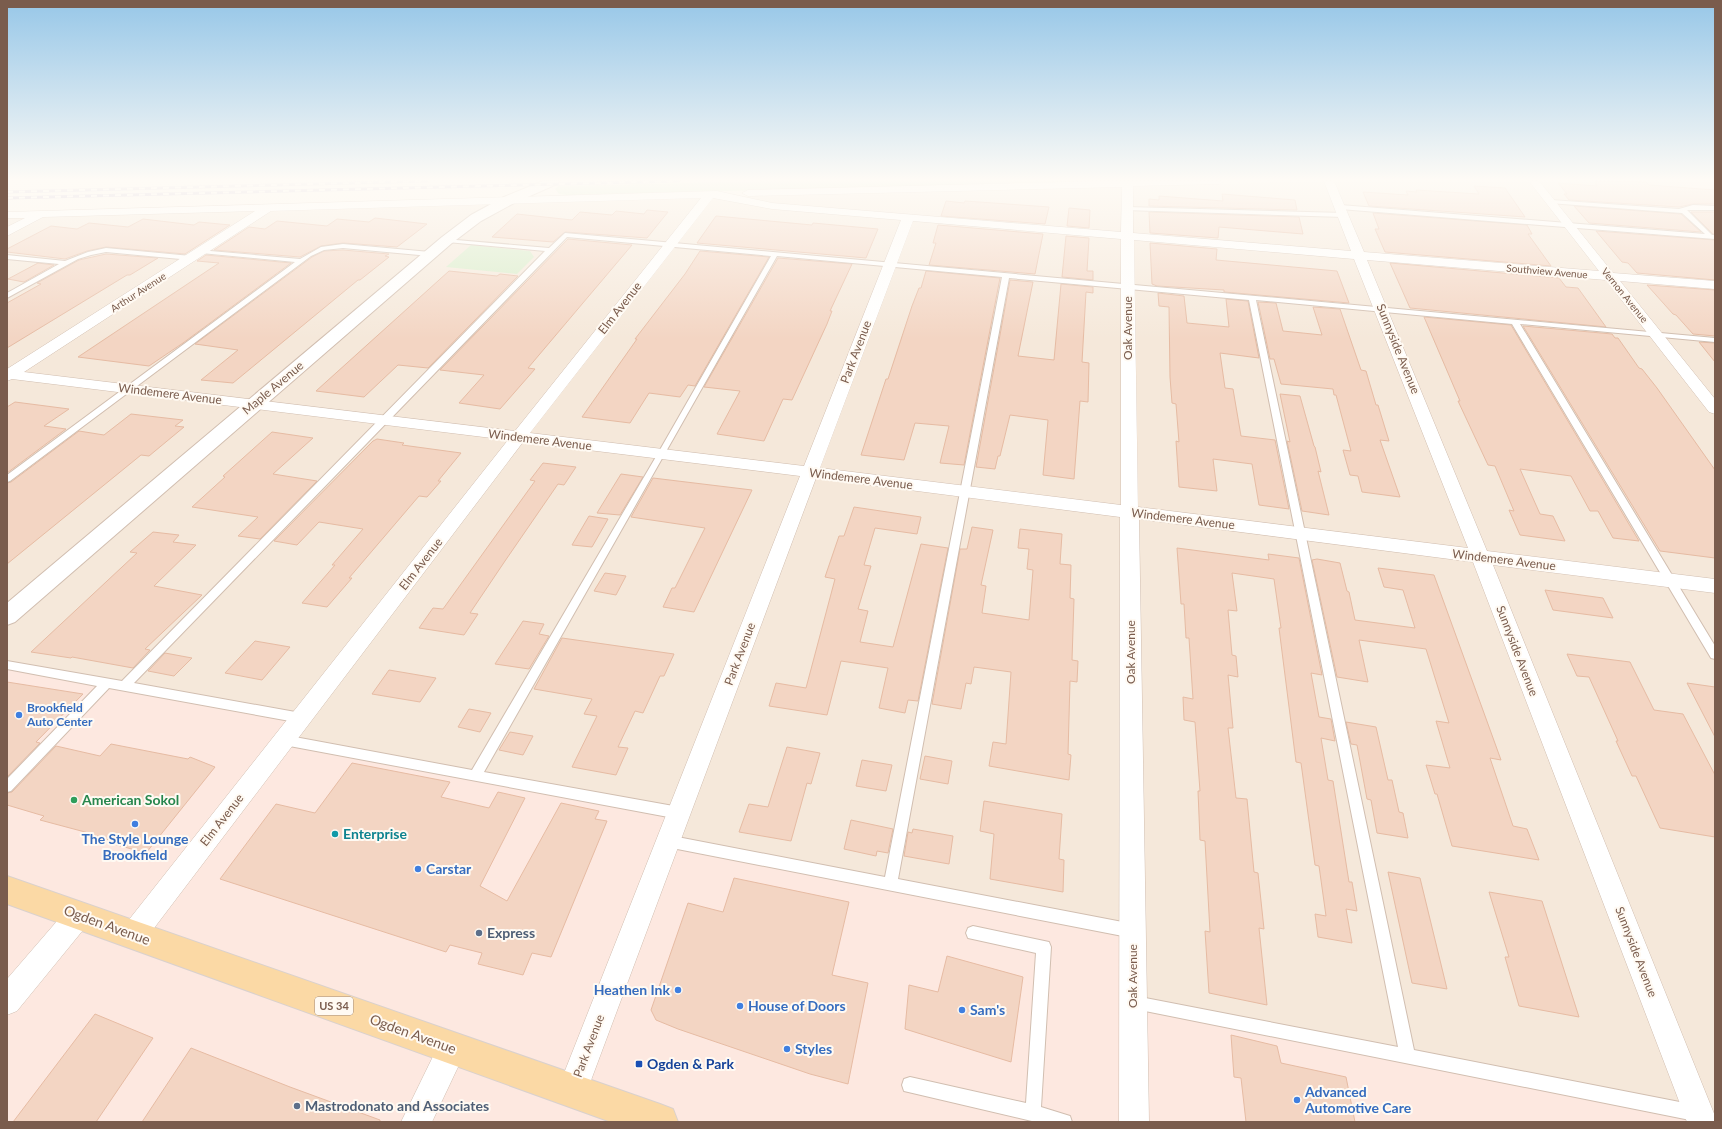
<svg xmlns="http://www.w3.org/2000/svg" width="1722" height="1129" font-family="Lato,sans-serif">
<style>
.residential{fill:#f5e8da}
.commercial{fill:#fde8e0}
.green{fill:#d8ecc9}
.building{fill:#f3d5c3;stroke:#e6bba3}
.lines{fill:none;stroke-linecap:round;stroke-linejoin:round}
.service-casing{stroke:#d1beb0;stroke-width:2}
.minor-casing{stroke:#d1beb0;stroke-width:1}
.tertiary-casing{stroke:#d1beb0;stroke-width:2}
.primary-casing{stroke:#dad1cd;stroke-width:2}
.service{fill:#fff;fill-rule:evenodd}
.minor{fill:#fff;fill-rule:evenodd}
.tertiary{fill:#fff;fill-rule:evenodd}
.primary{fill:#fbd9a5;fill-rule:evenodd}
.rail-casing{stroke:#b9a8c9;stroke-width:3}
.rail{stroke:#fffaf3;stroke-width:2;stroke-dasharray:6;stroke-linecap:butt}
.shop-dot{fill:#3f7fe0;stroke:#fffaf3;stroke-width:1.5}
.leisure-dot{fill:#2e9e5b;stroke:#fffaf3;stroke-width:1.5}
.culture-dot{fill:#0f9aa8;stroke:#fffaf3;stroke-width:1.5}
.service-dot{fill:#5c6f8a;stroke:#fffaf3;stroke-width:1.5}
.transit-dot{fill:#1a4fb4;stroke:#fffaf3;stroke-width:1.5}
.labels{text-anchor:middle;stroke-width:4;stroke-linejoin:round;paint-order:stroke}
.far-street-label{font-size:10px;fill:#7a5c4d;stroke:#fffaf3}
.shield{fill:#fffaf3;stroke:#a28b7f;stroke-width:1}
.shield-label{font-size:11px;font-weight:bold;fill:#7a5c4d}
.street-label{font-size:12px;fill:#7a5c4d;stroke:#fffaf3}
.shop-label{font-size:12px;font-weight:bold;fill:#366cbe;stroke:#fffaf3;text-anchor:start}
.near-leisure-label{font-size:14px;font-weight:bold;fill:#27864d;stroke:#fffaf3;text-anchor:start}
.near-culture-label{font-size:14px;font-weight:bold;fill:#0d838f;stroke:#fffaf3;text-anchor:start}
.near-shop-label{font-size:14px;font-weight:bold;fill:#366cbe;stroke:#fffaf3;text-anchor:start}
.near-street-label{font-size:14px;fill:#7a5c4d;stroke:#fffaf3}
.near-service-label{font-size:14px;font-weight:bold;fill:#4e5e75;stroke:#fffaf3;text-anchor:start}
.near-transit-label{font-size:14px;font-weight:bold;fill:#164399;stroke:#fffaf3;text-anchor:start}
</style>
<rect width="100%" height="100%" fill="#fdf6ec"/>
<!-- residential -->
<polygon class="residential" points="1328,181 1678,181 1705,206 1715,206 1715,1122 1133,1002 667,841 7,665 7,216"/>
<!-- commercial -->
<g class="commercial">
<polygon points="1678,181 1715,181 1715,206 1705,206"/>
<polygon points="7,665 301,718 284,740 679,813 668,841 1133,931 1133,1002 1702,1122 7,1122"/>
</g>
<!-- green -->
<g class="green">
<polygon points="778,181 1122,181 567,195 559,194 555,189 558,186"/>
<polygon points="471,245 530,251 534,257 517,274 446,267"/>
</g>
<!-- building -->
<g class="building">
<polygon points="1595,181 1646,182 1649,185 1715,190 1715,204 1693,204 1679,207 1569,200 1564,194 1567,194 1558,183 1597,186 1595,184 1597,184"/>
<polygon points="1474,186 1505,188 1525,217 1369,206 1363,192 1408,195 1406,191 1417,192 1416,190 1479,194"/>
<polygon points="1222,194 1295,200 1297,210 1149,206 1149,199 1159,200 1159,196 1223,201"/>
<polygon points="946,201 964,203 965,201 1049,207 1045,224 941,216"/>
<polygon points="1574,206 1681,214 1701,232 1589,223"/>
<polygon points="1069,208 1090,210 1089,228 1067,226"/>
<polygon points="647,210 668,212 647,238 565,232 553,242 492,237 517,214 572,220 580,212 612,215 616,211 644,214"/>
<polygon points="1149,212 1299,217 1303,234 1219,227 1218,238 1150,233"/>
<polygon points="1691,212 1715,212 1715,234 1713,234"/>
<polygon points="1373,213 1527,225 1532,234 1528,234 1551,266 1385,252 1375,229 1379,229"/>
<polygon points="716,216 812,225 813,223 878,229 866,258 697,243"/>
<polygon points="375,218 427,224 397,247 343,243 321,246 300,257 214,250 249,227 265,229 277,221 327,226 337,219 369,222"/>
<polygon points="143,219 194,225 199,222 230,225 185,254 106,247 87,251 65,259 7,252 7,249 51,226 77,229 89,223 128,227"/>
<polygon points="938,225 1043,234 1035,274 929,265 936,243 933,243"/>
<polygon points="1596,231 1715,240 1715,280 1637,273 1628,263 1622,262"/>
<polygon points="1066,236 1089,238 1087,271 1093,271 1093,280 1062,277"/>
<polygon points="568,239 632,245 528,368 535,369 500,409 459,403 484,375 440,370"/>
<polygon points="1150,243 1217,249 1216,260 1337,271 1349,303 1224,292 1224,290 1157,286 1152,284"/>
<polygon points="343,250 389,254 385,256 389,257 360,280 358,280 233,383 201,380 238,350 195,344 312,257 324,251"/>
<polygon points="700,251 769,257 695,386 688,385 680,397 649,393 630,423 582,417 637,339 635,339 685,274"/>
<polygon points="106,254 158,258 130,275 127,275 7,348 7,303 41,284 37,283 79,260"/>
<polygon points="206,255 291,263 183,343 149,366 78,357 219,263 197,261"/>
<polygon points="778,258 852,264 830,311 832,311 827,324 792,400 783,399 764,441 717,434 740,391 704,387"/>
<polygon points="38,263 54,265 24,282 8,279"/>
<polygon points="1390,263 1559,278 1566,287 1578,288 1606,327 1410,308"/>
<polygon points="449,271 497,276 500,274 518,276 428,368 398,365 364,397 316,391"/>
<polygon points="926,271 1000,278 964,465 940,463 949,426 915,423 904,460 861,455 886,379 888,379 912,306 919,288 921,288"/>
<polygon points="1010,280 1033,282 1018,356 1054,360 1061,284 1093,287 1093,293 1086,292 1082,362 1089,363 1088,402 1080,401 1074,479 1043,475 1048,420 1010,415 1000,456 998,456 995,469 976,467"/>
<polygon points="1647,285 1715,290 1715,336 1693,334 1676,315 1673,314"/>
<polygon points="1158,293 1184,296 1187,323 1229,327 1226,299 1248,301 1259,358 1220,353 1225,388 1233,389 1241,436 1275,440 1289,509 1259,505 1252,464 1213,459 1217,491 1179,487 1176,441 1179,442 1176,404 1172,403 1170,377 1169,307 1159,306"/>
<polygon points="1258,302 1276,303 1283,331 1322,335 1313,307 1340,309 1361,370 1366,371 1376,405 1378,405 1389,441 1380,440 1400,497 1362,492 1358,476 1350,475 1343,450 1351,451 1336,395 1334,395 1333,389 1281,384 1274,359 1270,359"/>
<polygon points="1424,317 1511,325 1639,541 1613,538 1598,511 1590,511 1571,476 1520,469 1540,514 1553,516 1565,541 1520,535 1509,510 1514,511 1495,466 1488,465 1458,401 1460,401"/>
<polygon points="1523,326 1612,334 1615,338 1618,338 1639,368 1642,369 1657,388 1715,470 1715,558 1660,551"/>
<polygon points="1699,342 1715,343 1715,362"/>
<polygon points="1280,394 1300,396 1314,446 1315,447 1321,472 1318,471 1329,515 1302,511 1287,441 1290,442"/>
<polygon points="15,402 69,409 44,426 66,429 7,473 7,407"/>
<polygon points="131,414 183,420 175,426 184,427 149,456 141,455 7,564 7,483 11,482 79,431 104,435"/>
<polygon points="272,432 313,438 273,474 317,481 260,539 238,536 258,517 192,507 225,477 223,476"/>
<polygon points="377,439 404,443 402,445 461,453 438,481 441,481 427,497 419,496 349,578 352,578 327,607 302,603 335,565 332,565 363,529 319,522 297,545 274,541 373,441"/>
<polygon points="543,463 576,467 564,485 558,484 505,561 470,613 478,614 464,635 419,628 433,608 443,609 535,481 530,480"/>
<polygon points="621,474 643,477 620,515 597,513"/>
<polygon points="653,478 752,490 694,612 663,607 672,588 675,588 705,528 631,517"/>
<polygon points="854,507 921,517 917,534 875,528 864,565 871,566 858,609 868,611 860,642 893,647 921,544 948,548 918,701 908,700 905,713 879,708 888,668 841,661 827,715 769,706 776,683 806,688 835,579 825,577 839,536 844,536"/>
<polygon points="589,516 608,519 592,547 572,545"/>
<polygon points="972,527 993,530 981,585 986,586 982,613 1029,620 1033,570 1027,569 1029,549 1018,548 1020,529 1062,534 1060,564 1071,565 1070,598 1074,599 1072,660 1078,661 1077,682 1070,681 1068,754 1071,755 1069,780 989,766 993,742 1006,744 1011,672 974,667 971,684 966,683 961,709 932,704 960,549 967,549"/>
<polygon points="153,532 179,535 173,542 196,545 154,586 202,595 145,649 150,650 133,668 72,657 71,658 31,652 137,553 130,552"/>
<polygon points="1177,548 1269,560 1268,554 1299,558 1322,675 1311,673 1319,717 1331,719 1335,741 1321,738 1328,780 1333,781 1349,882 1352,882 1357,911 1346,909 1352,943 1318,937 1315,914 1326,916 1319,866 1315,865 1301,763 1296,762 1279,628 1281,628 1274,579 1232,573 1237,611 1228,610 1232,655 1236,656 1238,677 1228,675 1233,728 1228,728 1236,798 1247,799 1254,872 1258,873 1264,929 1259,928 1267,1005 1209,993 1205,931 1210,932 1205,841 1200,840 1198,791 1200,791 1195,722 1184,720 1183,697 1193,699 1189,638 1186,638 1184,604 1181,604"/>
<polygon points="1317,559 1340,563 1347,591 1349,592 1355,620 1415,628 1403,590 1384,587 1378,568 1434,575 1501,760 1490,758 1513,826 1527,829 1539,860 1452,846 1437,794 1435,794 1426,765 1450,768 1436,721 1449,723 1426,649 1359,640 1368,682 1337,677 1312,560"/>
<polygon points="605,573 626,576 616,595 594,591"/>
<polygon points="1545,590 1603,598 1613,618 1553,610"/>
<polygon points="523,621 544,624 539,634 549,636 529,669 495,664"/>
<polygon points="562,638 674,654 664,676 660,676 643,713 635,711 618,747 628,748 616,775 572,767 597,716 584,714 592,699 534,689"/>
<polygon points="255,641 290,647 262,680 225,673"/>
<polygon points="165,653 192,658 174,676 148,671"/>
<polygon points="1567,654 1630,662 1654,710 1683,714 1715,775 1715,837 1660,828 1636,776 1632,776 1616,741 1618,741 1589,677 1577,676"/>
<polygon points="389,670 436,678 420,702 372,694"/>
<polygon points="7,682 83,694 36,742 40,743 7,777"/>
<polygon points="1687,683 1715,687 1715,737"/>
<polygon points="469,709 491,713 480,732 458,727"/>
<polygon points="1346,722 1376,727 1388,780 1392,780 1399,812 1403,813 1408,838 1377,833 1371,800 1367,799 1357,745 1351,744"/>
<polygon points="510,732 533,736 523,755 499,750"/>
<polygon points="111,744 188,759 190,757 215,767 146,853 110,843 112,841 85,832 40,820 44,816 7,805 7,793 12,792 56,746 100,756"/>
<polygon points="787,747 820,753 811,784 807,783 791,841 739,832 749,804 768,807"/>
<polygon points="925,756 952,761 948,784 920,779"/>
<polygon points="862,760 892,765 886,791 856,786"/>
<polygon points="352,763 450,782 441,797 489,808 498,792 525,798 480,886 507,901 561,803 599,811 595,819 607,821 551,957 532,953 523,975 478,964 482,953 450,945 446,952 220,879 276,804 315,813"/>
<polygon points="984,801 1062,814 1059,859 1064,860 1063,892 990,879 994,834 980,831"/>
<polygon points="851,820 893,829 888,853 877,851 876,856 844,849"/>
<polygon points="913,829 953,836 949,864 904,856 908,832 912,833"/>
<polygon points="1388,872 1420,878 1447,989 1412,983"/>
<polygon points="734,878 849,902 832,975 868,983 848,1084 810,1074 678,1029 656,1020 651,1010 688,903 723,912"/>
<polygon points="1489,892 1542,901 1579,1017 1519,1006 1505,957 1509,957"/>
<polygon points="947,956 1023,977 1011,1062 905,1029 909,985 938,992"/>
<polygon points="95,1014 153,1038 96,1122 13,1122"/>
<polygon points="1231,1035 1277,1046 1281,1063 1346,1077 1355,1122 1246,1122 1241,1078 1234,1077"/>
<polygon points="191,1048 290,1087 380,1120 380,1122 142,1122"/>
</g>
<g class="lines">
<defs>
<g id="service">
<polygon points="1551,200 1679,209 1693,205 1715,206 1715,210 1687,210 1712,235 1715,235 1715,239 1340,209 1337,207 1340,205 1705,234 1682,213 1549,203 1549,201"/>
<polygon points="1127,207 1344,213 1347,215 1344,217 1125,210 1124,209"/>
<polygon points="565,233 1715,338 1715,342 1520,324 1715,646 1715,659 1711,658 1512,324 1256,300 1414,1050 1695,1105 1701,1107 1703,1113 1701,1119 1695,1121 1130,1008 1128,1003 1130,998 1135,996 1398,1047 1249,300 1009,278 898,879 1133,924 1138,926 1140,931 1138,936 1133,938 667,847 662,845 660,841 662,837 667,835 885,877 1002,277 777,256 484,772 679,807 684,809 685,813 684,817 679,819 284,745 280,744 278,740 280,736 284,735 472,770 657,455 771,256 567,237 134,683 301,713 305,715 307,718 305,721 301,723 109,688 11,791 7,792 7,779 97,686 7,669 7,661 122,681 545,251 447,242 444,240 445,239 549,248"/>
<polygon points="343,244 430,252 433,254 430,256 343,248 324,250 311,256 10,481 7,482 7,475 295,262 201,253 199,252 199,250 300,259 321,247"/>
<polygon points="106,248 191,256 194,258 191,260 106,252 91,255 78,259 7,298 7,293 59,264 7,259 7,255 65,261 88,252"/>
<polygon points="973,926 1049,942 1051,947 1041,1107 1070,1116 1072,1122 1036,1122 904,1091 902,1085 904,1079 910,1077 1026,1103 1036,953 968,938 966,933 968,928"/>
</g>
<g id="minor">
<path d="M1104 181H1224L1219 184 1133 186V233L1351 251 1324 181H1334L1364 252 1599 271 1529 181H1539L1613 273 1715 281V289L1620 281 1715 399V414L1709 412 1606 280 1367 260 1487 551 1715 579V593L1493 565 1715 1116V1122H1687L1473 562 1139 519 1149 1122H1119L1120 517 816 478 587 1091 583 1102 572 1106 561 1102 557 1091 800 476 523 442 142 944 133 948 124 944 120 935 124 926 508 440 12 379 7 381V369L255 211 43 217 7 236V227L25 218H7V212L717 191 772 203 1121 232 1122 187 748 196 742 193 748 190ZM701 198 515 431 24 372 271 211ZM713 198 772 209 901 220 804 466 530 433ZM913 221 1121 239V505L820 468ZM1134 240 1354 259 1468 548 1138 507Z"/>
<polygon points="79,902 88,906 92,915 88,924 17,1011 7,1015 7,979 70,906"/>
<polygon points="452,1033 462,1038 467,1048 432,1122 401,1122 442,1038"/>
</g>
<polygon id="tertiary" points="543,181 559,181 557,184 514,203 481,221 452,243 15,622 7,625 7,603 442,237 471,215 504,197"/>
<polygon id="primary" points="7,876 660,1104 673,1109 678,1122 611,1122 7,904"/>
</defs>
<!-- service casing -->
<use href="#service" class="service-casing"/>
<!-- minor casing -->
<use href="#minor" class="minor-casing"/>
<!-- tertiary casing -->
<use href="#tertiary" class="tertiary-casing"/>
<!-- primary casing -->
<use href="#primary" class="primary-casing"/>
<!-- service -->
<use href="#service" class="service"/>
<!-- minor -->
<use href="#minor" class="minor"/>
<!-- tertiary -->
<use href="#tertiary" class="tertiary"/>
<!-- primary -->
<use href="#primary" class="primary"/>
<defs>
<g id="rail">
<polyline points="7,192 427,181"/>
<polyline points="7,198 679,181"/>
</g>
</defs>
<!-- rail casing -->
<use href="#rail" class="rail-casing"/>
<!-- rail -->
<use href="#rail" class="rail"/>
</g>
<!-- sky -->
<linearGradient id="sky" x2="0" y2="1"><stop stop-color="#97c7e8"/><stop offset="0.53" stop-color="#fefbf6"/><stop offset="1" stop-color="#fefbf6" stop-opacity="0"/></linearGradient>
<rect width="1722" height="339" fill="url(#sky)"/>
<!-- markers -->
<g class="shop-dot">
<circle cx="19" cy="715" r="4"/>
<circle cx="135" cy="824" r="4"/>
<circle cx="418" cy="869" r="4"/>
<circle cx="678" cy="990" r="4"/>
<circle cx="740" cy="1006" r="4"/>
<circle cx="962" cy="1010" r="4"/>
<circle cx="787" cy="1049" r="4"/>
<circle cx="1297" cy="1100" r="4"/>
</g>
<circle class="leisure-dot" cx="74" cy="800" r="4"/>
<circle class="culture-dot" cx="335" cy="834" r="4"/>
<g class="service-dot">
<circle cx="479" cy="933" r="4"/>
<circle cx="297" cy="1106" r="4"/>
</g>
<rect class="transit-dot" x="635" y="1060" width="8" height="8" rx="2"/>
<g class="labels">
<!-- far-street labels -->
<g class="far-street-label">
<text transform="translate(1547 271) rotate(5)" y="4">Southview Avenue</text>
<text transform="translate(138 292) rotate(-33)" y="4">Arthur Avenue</text>
<text transform="translate(1625 295) rotate(51)" y="4">Vernon Avenue</text>
</g>
<!-- shield labels -->
<rect class="shield" x="315" y="997" width="38" height="18" rx="3"/>
<g class="shield-label">
<text x="334" y="1010">US 34</text>
</g>
<!-- street labels -->
<g class="street-label">
<text transform="translate(620 308) rotate(-52)" y="4">Elm Avenue</text>
<text transform="translate(1128 328) rotate(-90)" y="4">Oak Avenue</text>
<text transform="translate(1398 349) rotate(68)" y="4">Sunnyside Avenue</text>
<text transform="translate(856 352) rotate(-69)" y="4">Park Avenue</text>
<text transform="translate(273 388) rotate(-40)" y="4">Maple Avenue</text>
<text transform="translate(170 394) rotate(7)" y="4">Windemere Avenue</text>
<text transform="translate(540 440) rotate(7)" y="4">Windemere Avenue</text>
<text transform="translate(861 479) rotate(7)" y="4">Windemere Avenue</text>
<text transform="translate(1183 519) rotate(7)" y="4">Windemere Avenue</text>
<text transform="translate(1504 560) rotate(7)" y="4">Windemere Avenue</text>
<text transform="translate(421 564) rotate(-52)" y="4">Elm Avenue</text>
<text transform="translate(1517 651) rotate(69)" y="4">Sunnyside Avenue</text>
<text transform="translate(1131 652) rotate(-90)" y="4">Oak Avenue</text>
<text transform="translate(740 654) rotate(-69)" y="4">Park Avenue</text>
<text transform="translate(222 820) rotate(-52)" y="4">Elm Avenue</text>
<text transform="translate(1636 952) rotate(69)" y="4">Sunnyside Avenue</text>
<text transform="translate(1133 976) rotate(-90)" y="4">Oak Avenue</text>
<text transform="translate(589 1046) rotate(-69)" y="4">Park Avenue</text>
</g>
<!-- shop labels -->
<g class="shop-label">
<text x="27" y="712">Brookfield<tspan x="27" dy="14">Auto Center</tspan></text>
</g>
<!-- near-leisure labels -->
<g class="near-leisure-label">
<text x="82" y="805">American Sokol</text>
</g>
<!-- near-culture labels -->
<g class="near-culture-label">
<text x="343" y="839">Enterprise</text>
</g>
<!-- near-shop labels -->
<g class="near-shop-label">
<text x="135" y="844" text-anchor="middle">The Style Lounge<tspan x="135" dy="16">Brookfield</tspan></text>
<text x="426" y="874">Carstar</text>
<text x="670" y="995" text-anchor="end">Heathen Ink</text>
<text x="748" y="1011">House of Doors</text>
<text x="970" y="1015">Sam's</text>
<text x="795" y="1054">Styles</text>
<text x="1305" y="1097">Advanced<tspan x="1305" dy="16">Automotive Care</tspan></text>
</g>
<!-- near-street labels -->
<g class="near-street-label">
<text transform="translate(107 925) rotate(20)" y="5">Ogden Avenue</text>
<text transform="translate(413 1034) rotate(20)" y="5">Ogden Avenue</text>
</g>
<!-- near-service labels -->
<g class="near-service-label">
<text x="487" y="938">Express</text>
<text x="305" y="1111">Mastrodonato and Associates</text>
</g>
<!-- near-transit labels -->
<g class="near-transit-label">
<text x="647" y="1069">Ogden &amp; Park</text>
</g>
</g>
<!-- border -->
<rect width="1722" height="1129" fill="none" stroke="#7a5c4d" stroke-width="16"/>
</svg>
